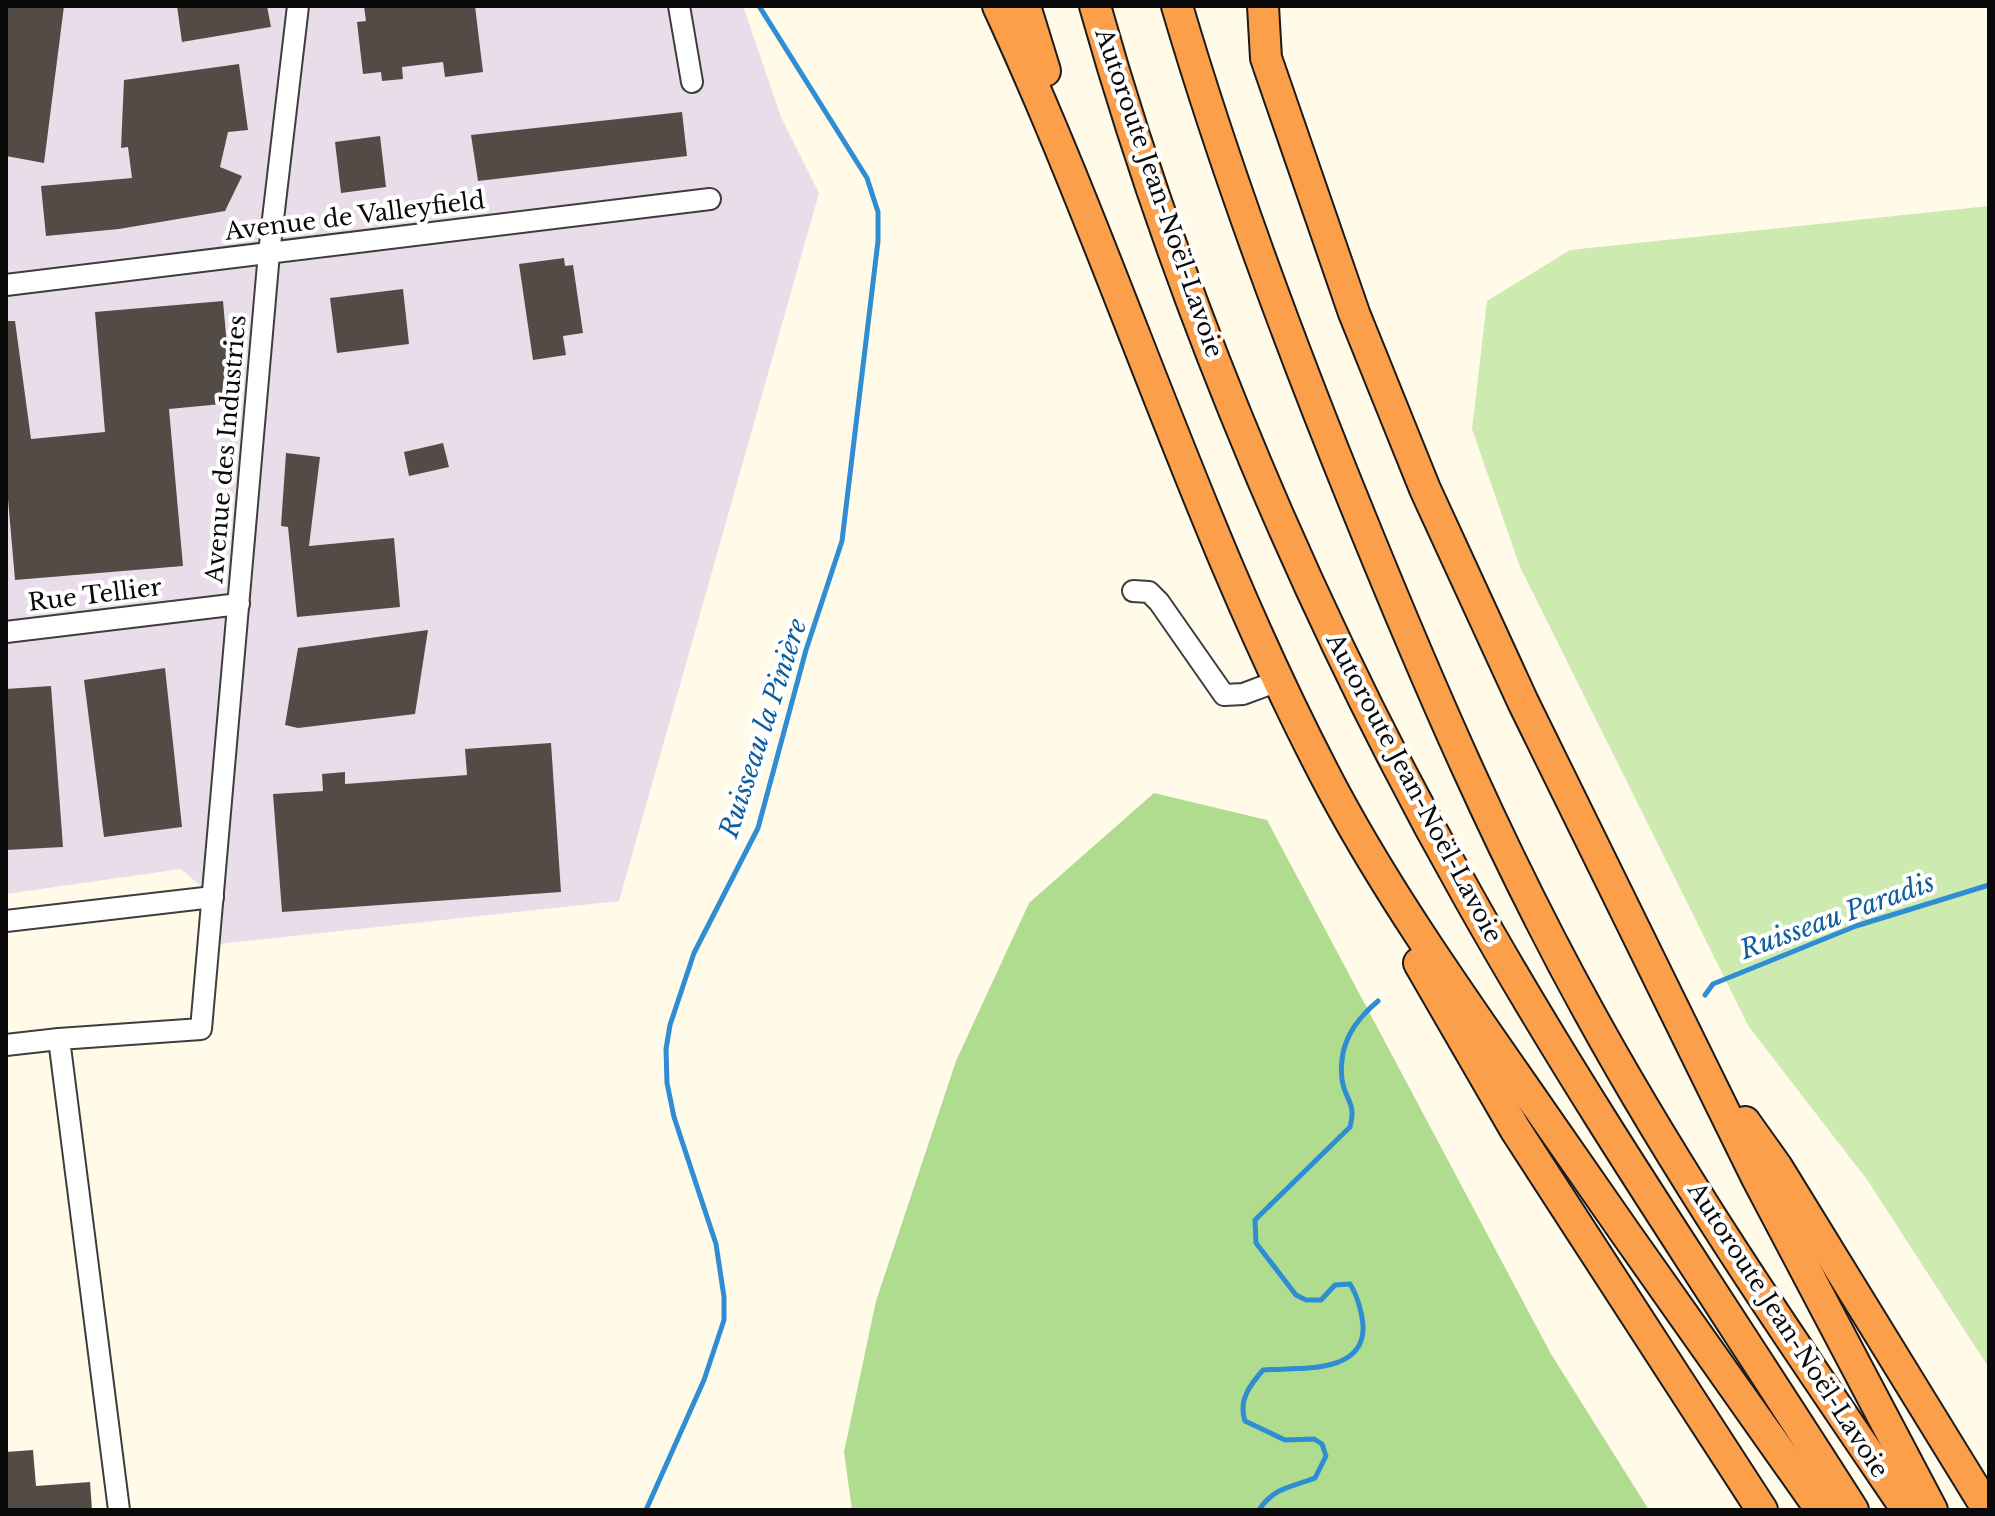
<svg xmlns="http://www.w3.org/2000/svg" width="1995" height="1516" font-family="'Libre Baskerville',serif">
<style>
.industrial{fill:#e9ddea}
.green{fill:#cdeab1}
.forest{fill:#b0dc8f}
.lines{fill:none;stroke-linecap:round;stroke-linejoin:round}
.stream{stroke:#2e8dd3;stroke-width:5}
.building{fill:#534c46}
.minor-casing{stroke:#3d3d3d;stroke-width:24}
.highway-casing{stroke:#1b1b1b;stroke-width:34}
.minor{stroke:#fff;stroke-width:20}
.highway{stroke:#fb9f4a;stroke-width:30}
.labels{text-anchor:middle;stroke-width:8;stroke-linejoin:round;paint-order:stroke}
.street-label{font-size:24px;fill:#0a0a0a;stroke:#fff}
.water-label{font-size:26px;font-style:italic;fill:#105ea0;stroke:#fff}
</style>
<rect width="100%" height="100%" fill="#fffbe8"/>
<!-- industrial -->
<polygon class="industrial" points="6,6 743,6 781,117 819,193 619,901 209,945 213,897 181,869 6,894"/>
<!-- green -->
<polygon class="green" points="1989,206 1989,1368 1868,1181 1749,1027 1520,567 1472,429 1487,301 1570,250"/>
<!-- forest -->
<polygon class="forest" points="1154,793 1267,820 1551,1354 1649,1510 852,1510 844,1452 876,1301 956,1061 1029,903"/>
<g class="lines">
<!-- stream -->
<g class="stream">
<polyline points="1705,995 1713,984 1856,926 1989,885"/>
<polyline points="646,1510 704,1380 724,1320 724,1297 716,1244 674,1117 667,1083 666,1049 670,1025 694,953 758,828 806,650 842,541 878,241 878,212 867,178 759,6"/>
<path d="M1259 1510C1274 1487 1292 1487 1315 1478L1326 1456 1322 1444 1314 1439 1285 1440 1245 1421C1238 1400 1250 1385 1263 1370 1296 1367 1366 1376 1363 1325 1362 1312 1357 1295 1350 1284L1335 1285 1321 1300H1306L1296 1295 1256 1243 1255 1220 1350 1127C1357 1102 1344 1099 1342 1079 1338 1045 1354 1021 1378 1001"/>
</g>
</g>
<!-- building -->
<g class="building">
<polygon points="6,6 64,6 44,163 6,156"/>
<polygon points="177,6 267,6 271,27 182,42"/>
<polygon points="364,6 475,6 483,72 445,77 443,62 402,67 403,79 382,81 381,72 363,74 357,22 366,21"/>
<polygon points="239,64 248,130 228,132 220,167 242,176 225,211 119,229 46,236 41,186 132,178 128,147 121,148 124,80"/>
<polygon points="682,112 687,156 478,181 471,135"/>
<polygon points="380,136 386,187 341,193 335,142"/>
<polygon points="564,258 565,266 573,265 583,333 563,336 566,355 533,360 519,264"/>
<polygon points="403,289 409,344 337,353 330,298"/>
<polygon points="223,301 232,403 169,409 183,566 15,580 6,476 6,321 15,321 31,439 105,432 95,312"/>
<polygon points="443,443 449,467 409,476 404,452"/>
<polygon points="286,453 320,457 309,546 394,538 400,607 297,617 288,527 281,526"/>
<polygon points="428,630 415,714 298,728 285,725 298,648"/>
<polygon points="165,668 182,827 104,837 84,680"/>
<polygon points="51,686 63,847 6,850 6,689"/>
<polygon points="551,743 561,892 282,912 273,794 323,791 322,774 345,772 345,784 467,775 465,749"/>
<polygon points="33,1450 36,1486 90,1482 92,1510 6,1510 6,1452"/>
</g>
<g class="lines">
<defs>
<g id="minor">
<polyline points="679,6 692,82"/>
<polyline points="6,285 710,199"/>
<polyline points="1133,591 1149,592 1159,602 1224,695 1243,694 1278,681"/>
<polyline points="6,632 239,604"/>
<polyline points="6,921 213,897"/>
<polyline points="6,1045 59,1039"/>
<polyline points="119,1510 59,1039 201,1029 269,253 298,6"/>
</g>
<g id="highway">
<path d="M998 6C1119 267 1199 539 1335 794 1395 905 1470 1009 1542 1113 1634 1246 1727 1378 1821 1510"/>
<polyline points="1025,6 1045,71"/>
<path d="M1095 6C1181 311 1313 622 1469 898 1587 1108 1724 1307 1853 1510"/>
<path d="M1177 6C1228 179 1291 347 1359 514 1428 684 1500 851 1589 1012 1684 1185 1796 1347 1907 1510"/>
<polyline points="1263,6 1266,58 1354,313 1425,489 1523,702 1756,1176 1932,1510"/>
<polyline points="1419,963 1515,1129 1762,1510"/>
<polyline points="1745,1122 1777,1167 1988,1510"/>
</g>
</defs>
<!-- minor casing -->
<use href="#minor" class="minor-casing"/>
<!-- highway casing -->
<use href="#highway" class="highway-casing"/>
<!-- minor -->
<use href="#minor" class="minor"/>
<!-- highway -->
<use href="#highway" class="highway"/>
</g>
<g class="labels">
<!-- street labels -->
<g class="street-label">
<text transform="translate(1159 193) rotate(71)" y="8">Autoroute Jean-Noël-Lavoie</text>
<text transform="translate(355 216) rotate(-7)" y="8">Avenue de Valleyfield</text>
<text transform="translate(226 449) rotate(-85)" y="8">Avenue des Industries</text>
<text transform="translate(95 595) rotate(-7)" y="8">Rue Tellier</text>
<text transform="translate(1414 788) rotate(62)" y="8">Autoroute Jean-Noël-Lavoie</text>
<text transform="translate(1788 1330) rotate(57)" y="8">Autoroute Jean-Noël-Lavoie</text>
</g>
<!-- water labels -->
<g class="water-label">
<text transform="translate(763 728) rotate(-72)" y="9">Ruisseau la Pinière</text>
<text transform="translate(1837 916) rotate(-20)" y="9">Ruisseau Paradis</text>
</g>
</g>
<!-- border -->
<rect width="1995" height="1516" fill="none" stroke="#0a0a0a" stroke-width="16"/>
</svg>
